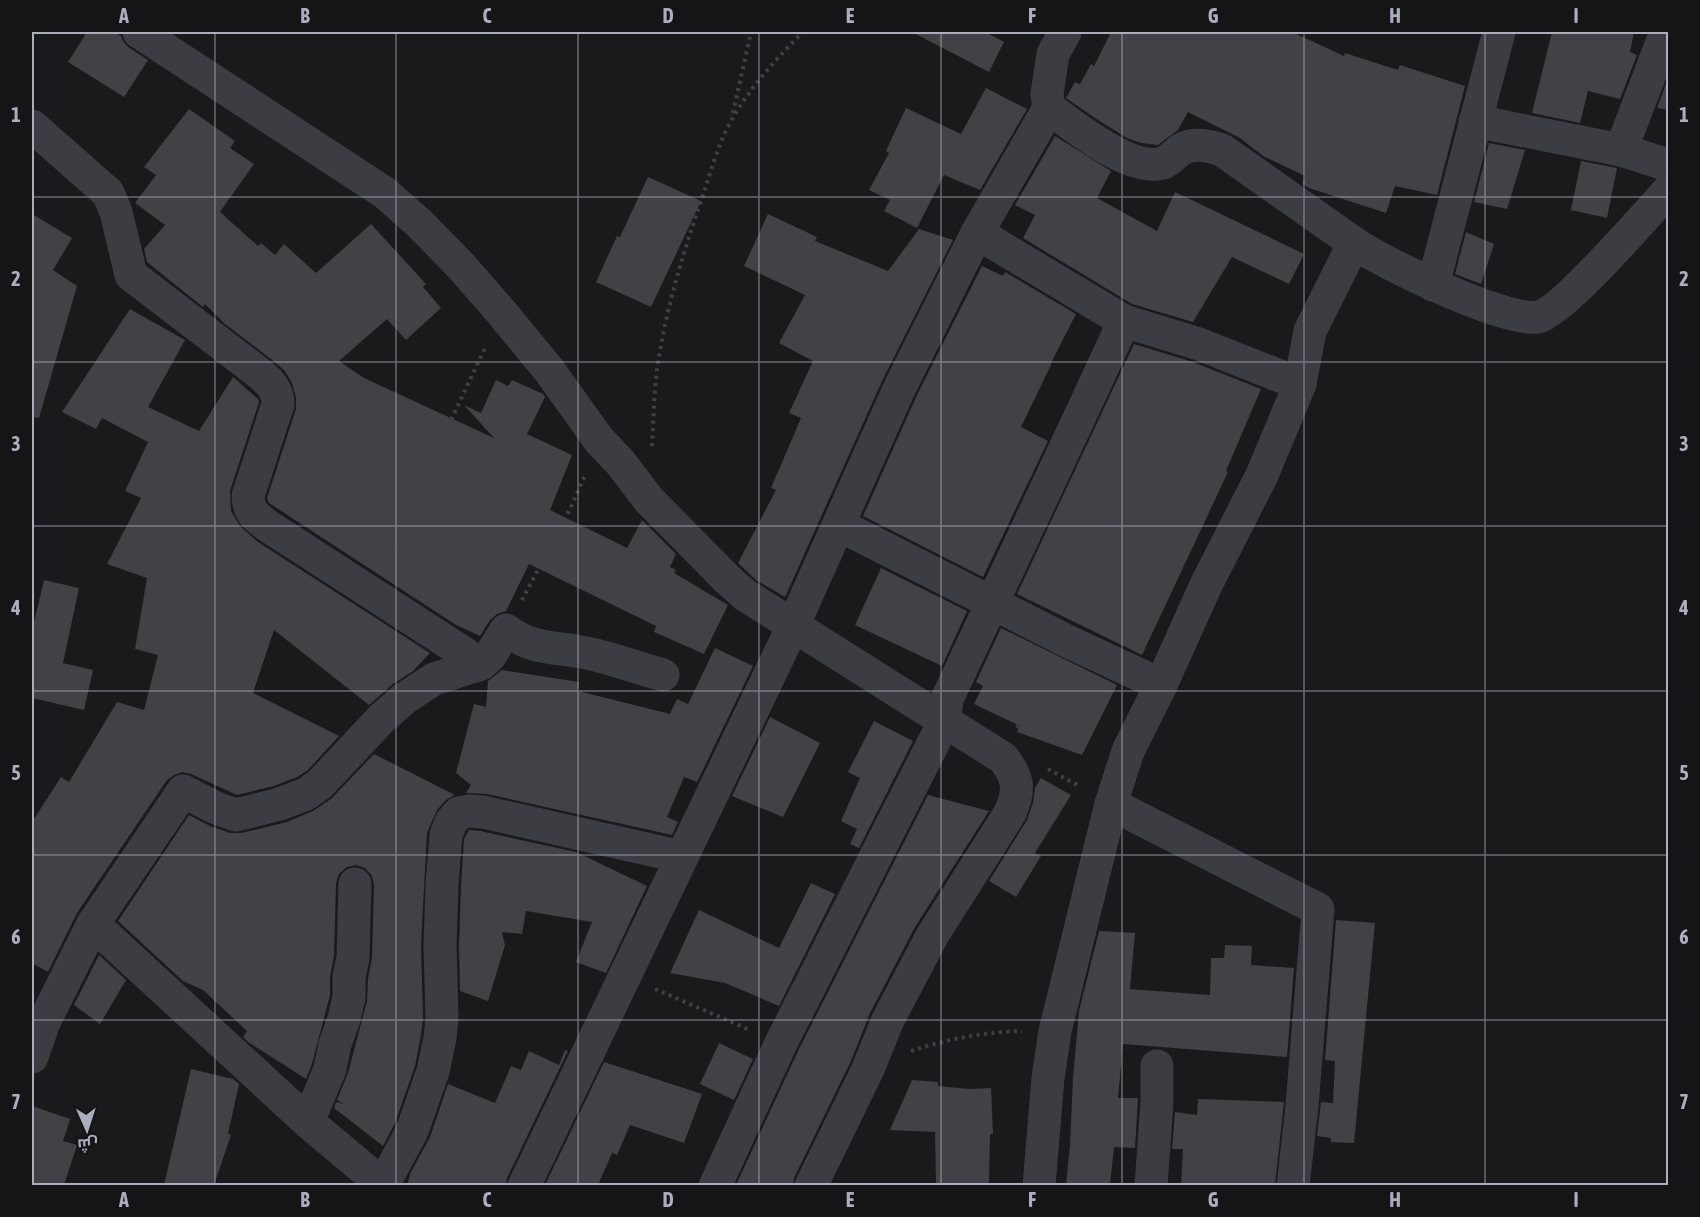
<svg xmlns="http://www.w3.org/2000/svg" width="1700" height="1217" font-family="'Asap Condensed',Cairo,sans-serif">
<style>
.building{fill:#414146}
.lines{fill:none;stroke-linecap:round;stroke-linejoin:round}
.path{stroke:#404148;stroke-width:4;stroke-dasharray:3 4.5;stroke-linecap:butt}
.street{stroke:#3c3c43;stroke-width:33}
.grid{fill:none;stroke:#abaebc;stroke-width:1.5;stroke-opacity:0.55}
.neatline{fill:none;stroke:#abaebc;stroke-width:2}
.grid-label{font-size:20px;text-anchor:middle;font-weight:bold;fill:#abaebc}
</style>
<rect width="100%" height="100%" fill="#1a191c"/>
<!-- building -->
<g class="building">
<polygon points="87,32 114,32 121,36 123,41 128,47 148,60 124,97 68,62"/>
<polygon points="912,32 985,32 1004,42 989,72"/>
<polygon points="1111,32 1292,32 1344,56 1345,53 1398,70 1400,65 1465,86 1437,195 1395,186 1386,213 1309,188 1302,184 1305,176 1263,156 1240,138 1188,112 1178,130 1158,145 1141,143 1127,138 1098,120 1066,98 1075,82 1080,84 1091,64 1094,66"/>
<polygon points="1552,32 1634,32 1630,52 1637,55 1620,99 1588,91 1580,123 1532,113"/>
<polygon points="1668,78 1668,110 1657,108"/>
<polygon points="986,88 1027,109 980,190 944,175 917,228 884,211 890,200 869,190 889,153 886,151 906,108 961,134"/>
<polygon points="189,109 235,141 230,148 254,164 220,212 258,246 261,243 275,255 284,244 316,273 371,224 426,284 423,287 441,308 406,340 387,319 339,361 364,378 494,438 464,405 481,413 496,380 508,386 512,380 543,394 545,397 527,434 572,455 550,510 627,548 642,520 676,554 670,567 676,570 674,573 728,605 704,654 654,632 656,626 529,564 506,611 497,614 490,620 480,636 456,625 269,503 267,498 296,409 296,398 292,383 285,371 271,359 225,324 205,304 203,307 147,262 144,249 165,225 135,203 156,175 144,167"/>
<polygon points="1055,136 1111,171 1097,198 1157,231 1175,192 1304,254 1289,284 1232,257 1193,322 1132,304 1023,238 1035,215 1015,205"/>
<polygon points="1489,143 1525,150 1507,209 1474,202"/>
<polygon points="1581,161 1617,168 1607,218 1571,210"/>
<polygon points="648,177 701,201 651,307 596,282 617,236 620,237"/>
<polygon points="32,214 72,238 53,270 77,286 39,418 32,417"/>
<polygon points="768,214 817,237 815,241 888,271 919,229 953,240 883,379 785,597 756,580 738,563 776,490 771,488 801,418 789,413 813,361 779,343 805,295 744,266"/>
<polygon points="1466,232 1494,244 1481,284 1455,274"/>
<polygon points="982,266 1003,276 1005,272 1076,314 1051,363 1051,365 1021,427 1048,441 983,577 863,516 917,395"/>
<polygon points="130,309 185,340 148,407 199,431 233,377 258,399 259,402 230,491 231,511 240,526 258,542 430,653 413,671 393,684 369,705 274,630 253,693 339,736 308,770 297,777 274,786 237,795 191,774 182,772 174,775 167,780 77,913 48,972 32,963 32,822 61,777 69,782 117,702 144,710 158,655 135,649 147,578 107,564 141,498 125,491 148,442 102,418 96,429 62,412"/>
<polygon points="1134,344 1193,362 1261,389 1226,471 1228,472 1142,655 1017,594"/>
<polygon points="881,568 967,611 942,666 855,625"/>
<polygon points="44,580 79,588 63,663 93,670 84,710 32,698 32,631"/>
<polygon points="1001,628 1117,685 1082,755 1017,732 1020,726 974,704 983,686 976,682"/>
<polygon points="715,648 753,666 697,782 684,777 667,817 678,822 672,835 487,794 466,793 471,785 456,773 474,704 486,707 488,681 502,670 579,682 578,691 670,714 677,699 688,704"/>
<polygon points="770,717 820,743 783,817 732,796"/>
<polygon points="874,721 913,741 859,848 850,844 857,829 841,821 860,778 848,772"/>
<polygon points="374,754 455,795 446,800 437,810 427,833 421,945 423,1018 421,1035 415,1066 395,1123 383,1146 334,1108 336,1102 344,1104 337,1100 348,1073 367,1001 368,979 372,958 374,885 372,876 365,868 356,865 347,867 339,874 336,883 334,956 330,977 330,995 312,1064 306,1079 248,1042 243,1037 247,1031 203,990 183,981 118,921 189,815 210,826 230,833 241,833 287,822 313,811 331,799"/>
<polygon points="1041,778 1071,795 1035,853 1041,856 1016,897 989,881 1027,820 1033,803 1035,788"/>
<polygon points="928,795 989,811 915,927 870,1013 851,1061 794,1178 793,1185 736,1185 798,1051"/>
<polygon points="469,830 480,831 576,852 647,886 606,973 576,962 592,922 526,911 522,934 502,932 505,945 488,1001 460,991 459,946 461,885 464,839"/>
<polygon points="811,883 835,894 779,1006 725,983 670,973 699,910 779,948"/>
<polygon points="1336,920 1375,923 1354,1143 1331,1142 1331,1138 1317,1136 1321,1102 1333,1103 1335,1061 1325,1060"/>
<polygon points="1099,931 1135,933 1130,989 1210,995 1211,958 1224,958 1225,945 1252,946 1251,965 1294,968 1287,1057 1123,1044 1118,1098 1138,1098 1135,1148 1114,1147 1110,1185 1066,1185 1070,1145 1073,1078 1079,1011"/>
<polygon points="99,955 126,980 100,1024 74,1005"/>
<polygon points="719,1043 753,1059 734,1100 700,1084"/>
<polygon points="565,1050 568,1051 507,1178 506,1185 407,1185 411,1172 430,1137 448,1084 495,1103 511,1066 521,1070 529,1051 559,1065"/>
<polygon points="604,1062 702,1094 684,1143 630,1125 617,1155 612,1153 598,1185 545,1185"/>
<polygon points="191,1069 233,1079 239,1084 228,1134 231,1135 214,1185 164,1185"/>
<polygon points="912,1080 938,1082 938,1086 970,1089 991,1088 993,1134 990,1134 989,1185 936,1185 935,1132 890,1130"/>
<polygon points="1198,1099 1284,1102 1275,1185 1181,1185 1183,1149 1172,1149 1175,1112 1197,1115"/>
<polygon points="32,1106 70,1119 63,1141 77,1145 64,1185 32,1185"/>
</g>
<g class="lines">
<!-- path -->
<g class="path">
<polyline points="733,113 751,32"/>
<path d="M652 446C654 413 654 379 661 346 670 294 687 242 704 192 712 167 720 139 734 116 753 84 777 58 803 32"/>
<polyline points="384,562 486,346"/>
<polyline points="522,600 570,509 586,473"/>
<polyline points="1079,608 1114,534 1180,372"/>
<polyline points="1017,728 1048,668"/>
<polyline points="1048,769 1081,787"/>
<polyline points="349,802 411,835"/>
<polyline points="655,989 750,1030"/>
<path d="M911 1051C947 1039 985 1032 1022 1031"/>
</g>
<!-- street -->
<g class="street">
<path d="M139 32 385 193 420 224 461 266 502 313 549 370 599 440 620 462 649 500 727 579 745 595 1003 758C1019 778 1020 790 1010 813L932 936 887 1022 868 1069 811 1186"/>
<path d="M1049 108C1073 126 1131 173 1163 163 1171 160 1175 153 1182 149 1194 142 1210 146 1222 150L1354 243"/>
<polyline points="1475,121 1621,150 1668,165"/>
<path d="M32 126 108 193 116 212 131 275 259 373C270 382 278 390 278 404L248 496C249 513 255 516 268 526L481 664"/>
<polyline points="1621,150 1666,32"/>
<polyline points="977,233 1124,321 1199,344 1300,384"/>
<polyline points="1433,285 1499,32"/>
<polyline points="839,525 1065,640 1161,685"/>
<polyline points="1111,804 1318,909 1302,1106 1293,1186"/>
<polyline points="93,924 308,1122 383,1185 412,1131 433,1071 440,1038 442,1019 440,946 442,884 446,835 451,822 459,813 469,811 483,812 682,857"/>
<path d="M32 1057 44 1022 93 924 183 791 216 808 236 815 280 804 306 794 320 784 381 719 405 698 434 679 481 664 490 656 506 630C535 651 554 646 586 653 612 658 637 668 663 675"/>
<polyline points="308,1122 330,1069 335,1044 344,1019 349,997 349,977 353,958 355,884"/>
<polyline points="524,1186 793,626 900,387 977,233 1049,108 1047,94 1053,54 1065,32"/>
<path d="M715 1186 781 1043 944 722 947 699C1006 573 1066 448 1124 321"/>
<path d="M1039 1186 1048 1078 1055 1031 1111 804 1128 751 1161 685 1206 585 1262 475 1300 384 1310 331 1354 243C1383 263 1506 323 1538 317 1562 312 1647 214 1668 191"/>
<polyline points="1151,1186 1157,1102 1157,1066"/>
</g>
</g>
<!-- grid -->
<path class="grid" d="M215 32V1186M396 32V1186M578 32V1186M759 32V1186M941 32V1186M1122 32V1186M1304 32V1186M1485 32V1186M32 197H1668M32 362H1668M32 526H1668M32 691H1668M32 855H1668M32 1020H1668"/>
<!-- border -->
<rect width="1700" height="1217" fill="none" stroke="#151417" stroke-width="66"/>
<!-- north arrow -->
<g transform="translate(87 1130) rotate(177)" stroke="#151417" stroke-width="4.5" paint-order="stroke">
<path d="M0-4.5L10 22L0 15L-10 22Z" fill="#abaebc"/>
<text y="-9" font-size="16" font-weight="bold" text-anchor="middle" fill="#abaebc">ش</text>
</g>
<rect x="33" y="33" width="1634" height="1151" class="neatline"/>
<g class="grid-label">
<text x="124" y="23">A</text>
<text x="305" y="23">B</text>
<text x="487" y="23">C</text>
<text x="668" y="23">D</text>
<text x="850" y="23">E</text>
<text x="1032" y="23">F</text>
<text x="1213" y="23">G</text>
<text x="1395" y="23">H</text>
<text x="1576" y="23">I</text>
<text x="16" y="122">1</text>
<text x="1684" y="122">1</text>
<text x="16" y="286">2</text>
<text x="1684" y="286">2</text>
<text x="16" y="451">3</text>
<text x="1684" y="451">3</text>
<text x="16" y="615">4</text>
<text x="1684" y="615">4</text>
<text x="16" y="780">5</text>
<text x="1684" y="780">5</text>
<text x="16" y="944">6</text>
<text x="1684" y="944">6</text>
<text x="16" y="1109">7</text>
<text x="1684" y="1109">7</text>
<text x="124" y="1207">A</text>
<text x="305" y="1207">B</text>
<text x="487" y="1207">C</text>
<text x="668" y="1207">D</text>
<text x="850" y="1207">E</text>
<text x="1032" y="1207">F</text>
<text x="1213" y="1207">G</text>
<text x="1395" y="1207">H</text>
<text x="1576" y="1207">I</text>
</g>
</svg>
